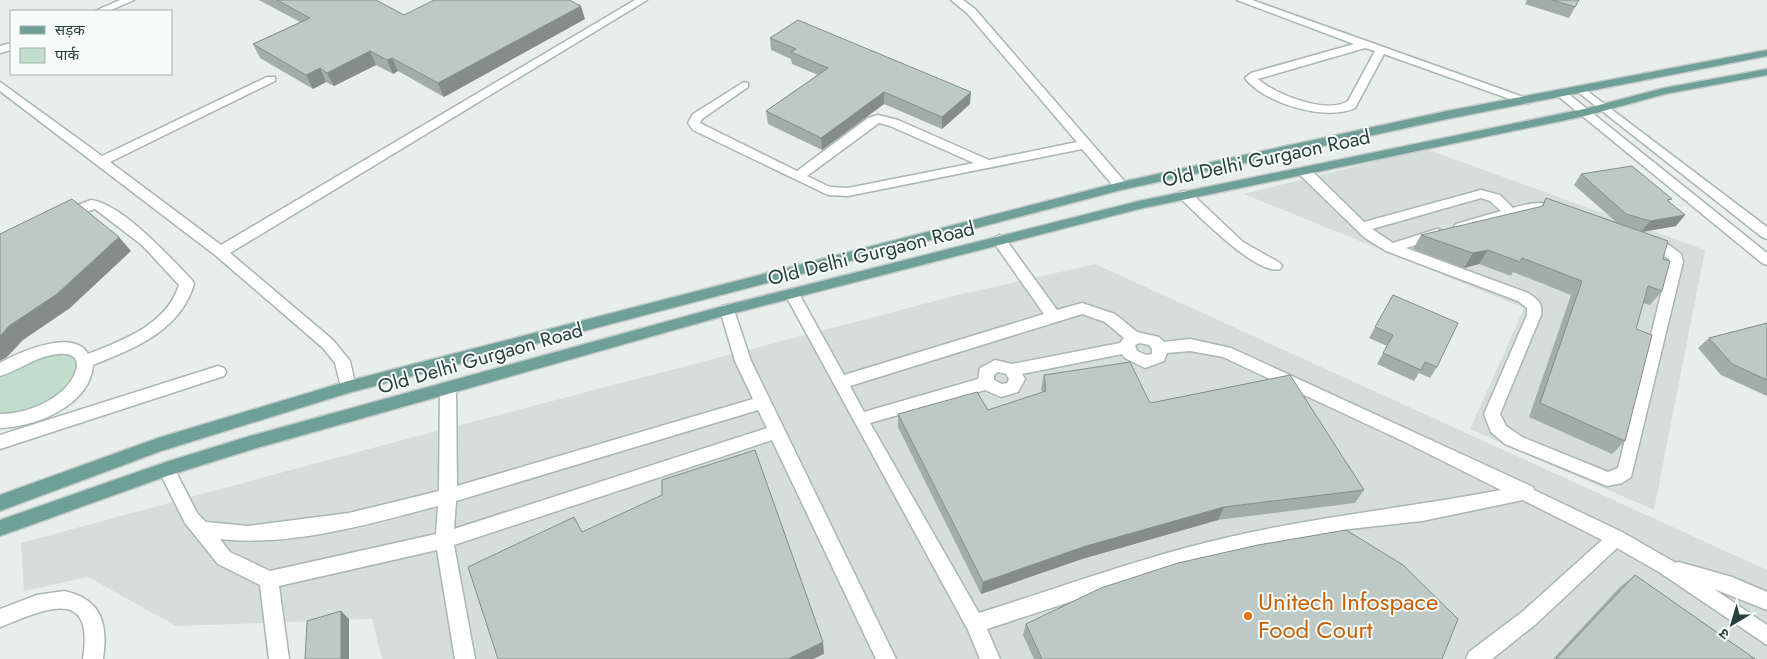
<svg xmlns="http://www.w3.org/2000/svg" width="1767" height="659" font-family="Jost,'Noto Sans Devanagari',sans-serif">
<style>
.built{fill:#d5dedb}
.green{fill:#c1ddcb}
.lines{fill:none;stroke-linecap:round;stroke-linejoin:round}
.minor-casing{stroke:#a9b6b3;stroke-width:3}
.major-casing{stroke:#c2cac8;stroke-width:3}
.minor{fill:#fff;fill-rule:evenodd}
.major{fill:#6ea097;fill-rule:evenodd}
.wall{fill:#a2ada9}
.shaded-wall{fill:#848d8a}
.building{fill:#bcc9c5;stroke:#848d8a}
.food-dot{fill:#e8710a;stroke:#f7fbf9;stroke-width:2}
.labels{text-anchor:middle;stroke-width:4;stroke-linejoin:round;paint-order:stroke}
.street-label{font-size:20px;fill:#26403b;stroke:#f7fbf9}
.near-food-label{font-size:24px;fill:#c56008;stroke:#f7fbf9;text-anchor:start}
</style>
<rect width="100%" height="100%" fill="#e7eeeb"/>
<!-- built -->
<g class="built">
<polygon points="1426,149 1705,250 1654,510 1470,429 1524,308 1244,194"/>
<polygon points="1095,264 1767,570 1767,659 382,659 372,619 176,626 88,577 24,591 21,543 380,446 958,295"/>
</g>
<!-- green -->
<path class="green" d="M53 352 67 354 77 360C83 379 65 395 49 405 39 412 13 414 0 417V374Z"/>
<g class="lines">
<defs>
<g id="minor">
<polygon points="120,0 134,0 109,11 95,11"/>
<polygon points="635,0 647,0 230,253 333,340 350,361 356,387 354,391 348,393 342,391 335,363 323,348 215,255 0,91 0,82 102,156 267,77 275,77 275,81 110,162 221,245"/>
<path d="M951 0H963L975 9 1126 183 1127 186 1126 189H1116L1082 149 848 196 828 195 693 130 688 123 693 114 744 82 748 83V87L702 119 700 123 797 171 868 118 878 115 898 120 989 160 1077 142 967 13ZM879 123 890 126 974 163 848 188 830 187 807 176Z"/>
<path d="M1237 0H1252L1529 99 1531 101 1529 103H1521L1384 54 1355 108C1327 122 1263 103 1245 78L1251 73 1354 44ZM1365 48 1375 51 1348 101C1327 115 1274 94 1258 79Z"/>
<polygon points="11,43 11,50 0,53 0,46"/>
<polygon points="1582,87 1767,227 1767,239 1762,237 1578,92 1576,90"/>
<polygon points="1562,90 1566,92 1767,253 1767,265 1762,263 1558,96 1556,94"/>
<path d="M1304 167 1309 168 1364 222 1481 190 1500 195 1513 208C1533 202 1545 201 1565 207L1567 210 1560 214 1546 210H1534L1461 232 1456 230 1454 227 1456 224 1501 211 1490 201 1481 198 1372 229 1393 243 1437 229 1442 231 1444 234 1442 237 1406 248 1528 293C1538 300 1543 303 1541 315L1500 414 1506 426 1522 437 1608 472 1618 468 1669 262V259L1641 241 1643 238C1657 234 1671 246 1681 254L1683 262 1631 477 1622 483 1607 486 1505 444 1491 432 1484 414 1527 315V308L1518 301 1386 251 1365 238 1299 174 1298 171Z"/>
<path d="M1185 191 1190 192 1243 242 1280 263 1282 266 1280 269C1257 276 1197 214 1180 198L1178 195 1180 192Z"/>
<path d="M91 200C122 204 170 257 192 280L194 284C180 331 135 348 93 365 90 406 35 427 0 428V414C22 414 44 406 61 392 76 380 89 351 58 354 36 356 20 370 0 376V363C19 352 74 328 88 354 124 340 167 324 179 285L142 245 95 209 64 219 57 215 59 212Z"/>
<path d="M999 235 1004 237 1057 310 1082 303 1115 314 1137 332 1159 337 1164 342 1190 339 1231 348 1533 487 1534 490 1622 532 1676 563 1679 562 1732 577 1767 592V610L1714 589 1767 625V645L1659 572 1617 548 1536 624 1492 659H1466L1469 652 1522 612 1602 540 1523 500 1422 521 1349 529 1189 563 987 629 1000 659H980L968 630 785 294 787 290H797L844 375 1044 314 992 240ZM1082 314 1105 322 1124 338 1120 343 1012 364 995 360 980 368 978 379 864 412 850 386ZM1140 343 1149 345 1152 349V354L1146 355 1137 351 1135 345ZM1190 351 1223 357 1407 443 1501 490C1397 510 1291 519 1189 547 1118 566 1049 591 979 613L870 423 985 390 1001 397 1018 392 1025 379 1022 374 1122 354 1125 358 1145 368 1164 361 1167 353ZM998 372 1006 374 1009 379 1007 383 1002 384 994 380V375Z"/>
<path d="M727 305 732 306 734 310 751 361 896 659H876L772 440 454 545 475 659H455L437 550 279 586 289 659H269L260 585 218 564 185 523 158 469 160 464 166 462 172 464 197 513 206 522 248 526 349 513 439 491 440 388 442 384 448 382 454 384 456 388 457 486 753 399 735 361 720 310 722 306ZM758 410 767 428 454 529 456 501ZM438 506 436 534 270 571 230 552 220 539C292 547 369 524 438 506Z"/>
<polygon points="218,366 224,368 226,372 224,376 0,449 0,435"/>
<path d="M64 591C102 599 108 624 103 659H83C95 584 43 610 0 627V609L37 595Z"/>
</g>
<g id="major">
<polygon points="1767,50 1767,56 1447,119 1121,190 348,393 161,451 0,511 0,495 158,438 348,381 1121,182 1447,111"/>
<polygon points="1767,69 1767,75 1665,94 1585,116 1139,209 727,315 250,450 167,476 0,536 0,520 166,462 250,436 727,305 1139,201 1584,109 1664,88"/>
</g>
</defs>
<!-- minor casing -->
<use href="#minor" class="minor-casing"/>
<!-- major casing -->
<use href="#major" class="major-casing"/>
<!-- minor -->
<use href="#minor" class="minor"/>
<!-- major -->
<use href="#major" class="major"/>
</g>
<!-- wall -->
<g class="wall">
<polygon points="259,0 376,0 404,15 585,19 444,97 398,71 393,74 376,65 334,86 326,82 313,89 260,58 253,44 300,22"/>
<polygon points="1527,0 1579,0 1569,18 1525,4"/>
<polygon points="770,38 970,104 942,129 884,104 822,150 768,124 766,111 818,75 792,64 791,59 771,50"/>
<polygon points="1581,174 1669,202 1676,226 1643,232 1663,259 1662,291 1650,305 1643,303 1636,329 1625,441 1612,454 1529,417 1571,295 1513,272 1511,276 1479,264 1464,268 1413,249 1421,235 1541,207 1546,198 1616,222 1574,185"/>
<polygon points="1393,295 1437,367 1430,378 1419,373 1414,381 1377,364 1387,346 1369,338"/>
<polygon points="1767,323 1767,396 1721,375 1698,348 1709,338"/>
<polygon points="1044,375 1150,403 1364,490 1355,503 1218,520 1082,559 981,594 898,427 898,414 988,410 1042,393 1041,389"/>
<polygon points="1635,575 1755,659 1553,659 1620,587"/>
<polygon points="1026,624 1442,659 1034,659 1023,635"/>
</g>
<!-- shaded-wall -->
<g class="shaded-wall">
<polygon points="581,6 585,19 444,97 438,83"/>
<polygon points="370,51 376,65 334,86 327,73"/>
<polygon points="392,58 398,71 393,74 387,60"/>
<polygon points="320,68 326,82 313,89 306,75"/>
<polygon points="884,92 884,104 822,150 821,138"/>
<polygon points="971,92 970,104 942,129 942,117"/>
<polygon points="1685,215 1676,226 1641,232 1650,221"/>
<polygon points="119,237 131,251 70,308 23,340 7,357 0,361 0,336 9,326"/>
<polygon points="1488,250 1479,264 1464,268 1473,253"/>
<polygon points="1224,507 1218,520 1082,559 981,594 983,582 1086,546"/>
<polygon points="341,611 349,619 349,659 341,659"/>
<polygon points="823,642 824,654 813,659 788,659"/>
</g>
<!-- building -->
<g class="building">
<polygon points="277,0 376,0 404,15 434,0 569,0 581,6 438,83 392,58 387,60 370,51 327,73 320,68 306,75 253,44 310,18"/>
<polygon points="1552,0 1579,0 1575,7"/>
<polygon points="798,20 971,92 942,117 884,92 821,138 766,111 828,68 791,52 796,49 770,38"/>
<polygon points="1632,166 1672,199 1667,200 1685,215 1650,221 1626,214 1581,174"/>
<polygon points="1546,198 1668,241 1663,259 1670,261 1662,291 1648,286 1636,329 1652,335 1625,441 1540,403 1582,281 1522,258 1520,262 1488,250 1473,253 1421,235 1543,206"/>
<polygon points="72,199 119,237 57,294 9,326 0,336 0,234"/>
<polygon points="1393,295 1458,323 1437,367 1425,362 1421,370 1383,353 1393,335 1375,327"/>
<polygon points="1767,323 1767,380 1732,364 1709,338"/>
<polygon points="1130,362 1150,403 1290,375 1364,490 1224,507 1086,546 983,582 898,414 977,392 988,410 1046,391 1044,375"/>
<polygon points="755,450 823,642 788,659 498,659 468,567 574,517 582,532 662,495 662,480"/>
<polygon points="1346,530 1403,565 1458,619 1442,659 1042,659 1026,624 1101,588 1178,563 1258,545"/>
<polygon points="1635,575 1755,659 1556,659"/>
<polygon points="341,611 341,659 305,659 307,621"/>
</g>
<!-- markers -->
<circle class="food-dot" cx="1248" cy="616" r="5"/>
<g class="labels">
<!-- street labels -->
<g class="street-label">
<text transform="translate(1266 158) rotate(-12)" y="7">Old Delhi Gurgaon Road</text>
<text transform="translate(871 253) rotate(-14)" y="7">Old Delhi Gurgaon Road</text>
<text transform="translate(480 358) rotate(-16)" y="7">Old Delhi Gurgaon Road</text>
</g>
<!-- near-food labels -->
<g class="near-food-label">
<text x="1258" y="610">Unitech Infospace<tspan x="1258" dy="28">Food Court</tspan></text>
</g>
</g>
<!-- legend -->
<rect x="10" y="10" width="162" height="65" fill="#f7fbf9" stroke="#a3b0ad"/>
<rect x="20" y="26" width="25" height="8" fill="#6ea097" stroke="#a3b0ad"/>
<text x="55" y="35" font-size="15" fill="#26403b">सड़क</text>
<rect x="20" y="48" width="25" height="15" fill="#c1ddcb" stroke="#a3b0ad"/>
<text x="55" y="60" font-size="15" fill="#26403b">पार्क</text>
<!-- north arrow -->
<g transform="translate(1732 624) rotate(218)" stroke="#f7fbf9" stroke-width="4" paint-order="stroke">
<path d="M0-4L9 19L0 12L-9 19Z" fill="#26403b"/>
<text y="-8" font-size="14" font-weight="bold" text-anchor="middle" fill="#26403b">उ</text>
</g>
</svg>
